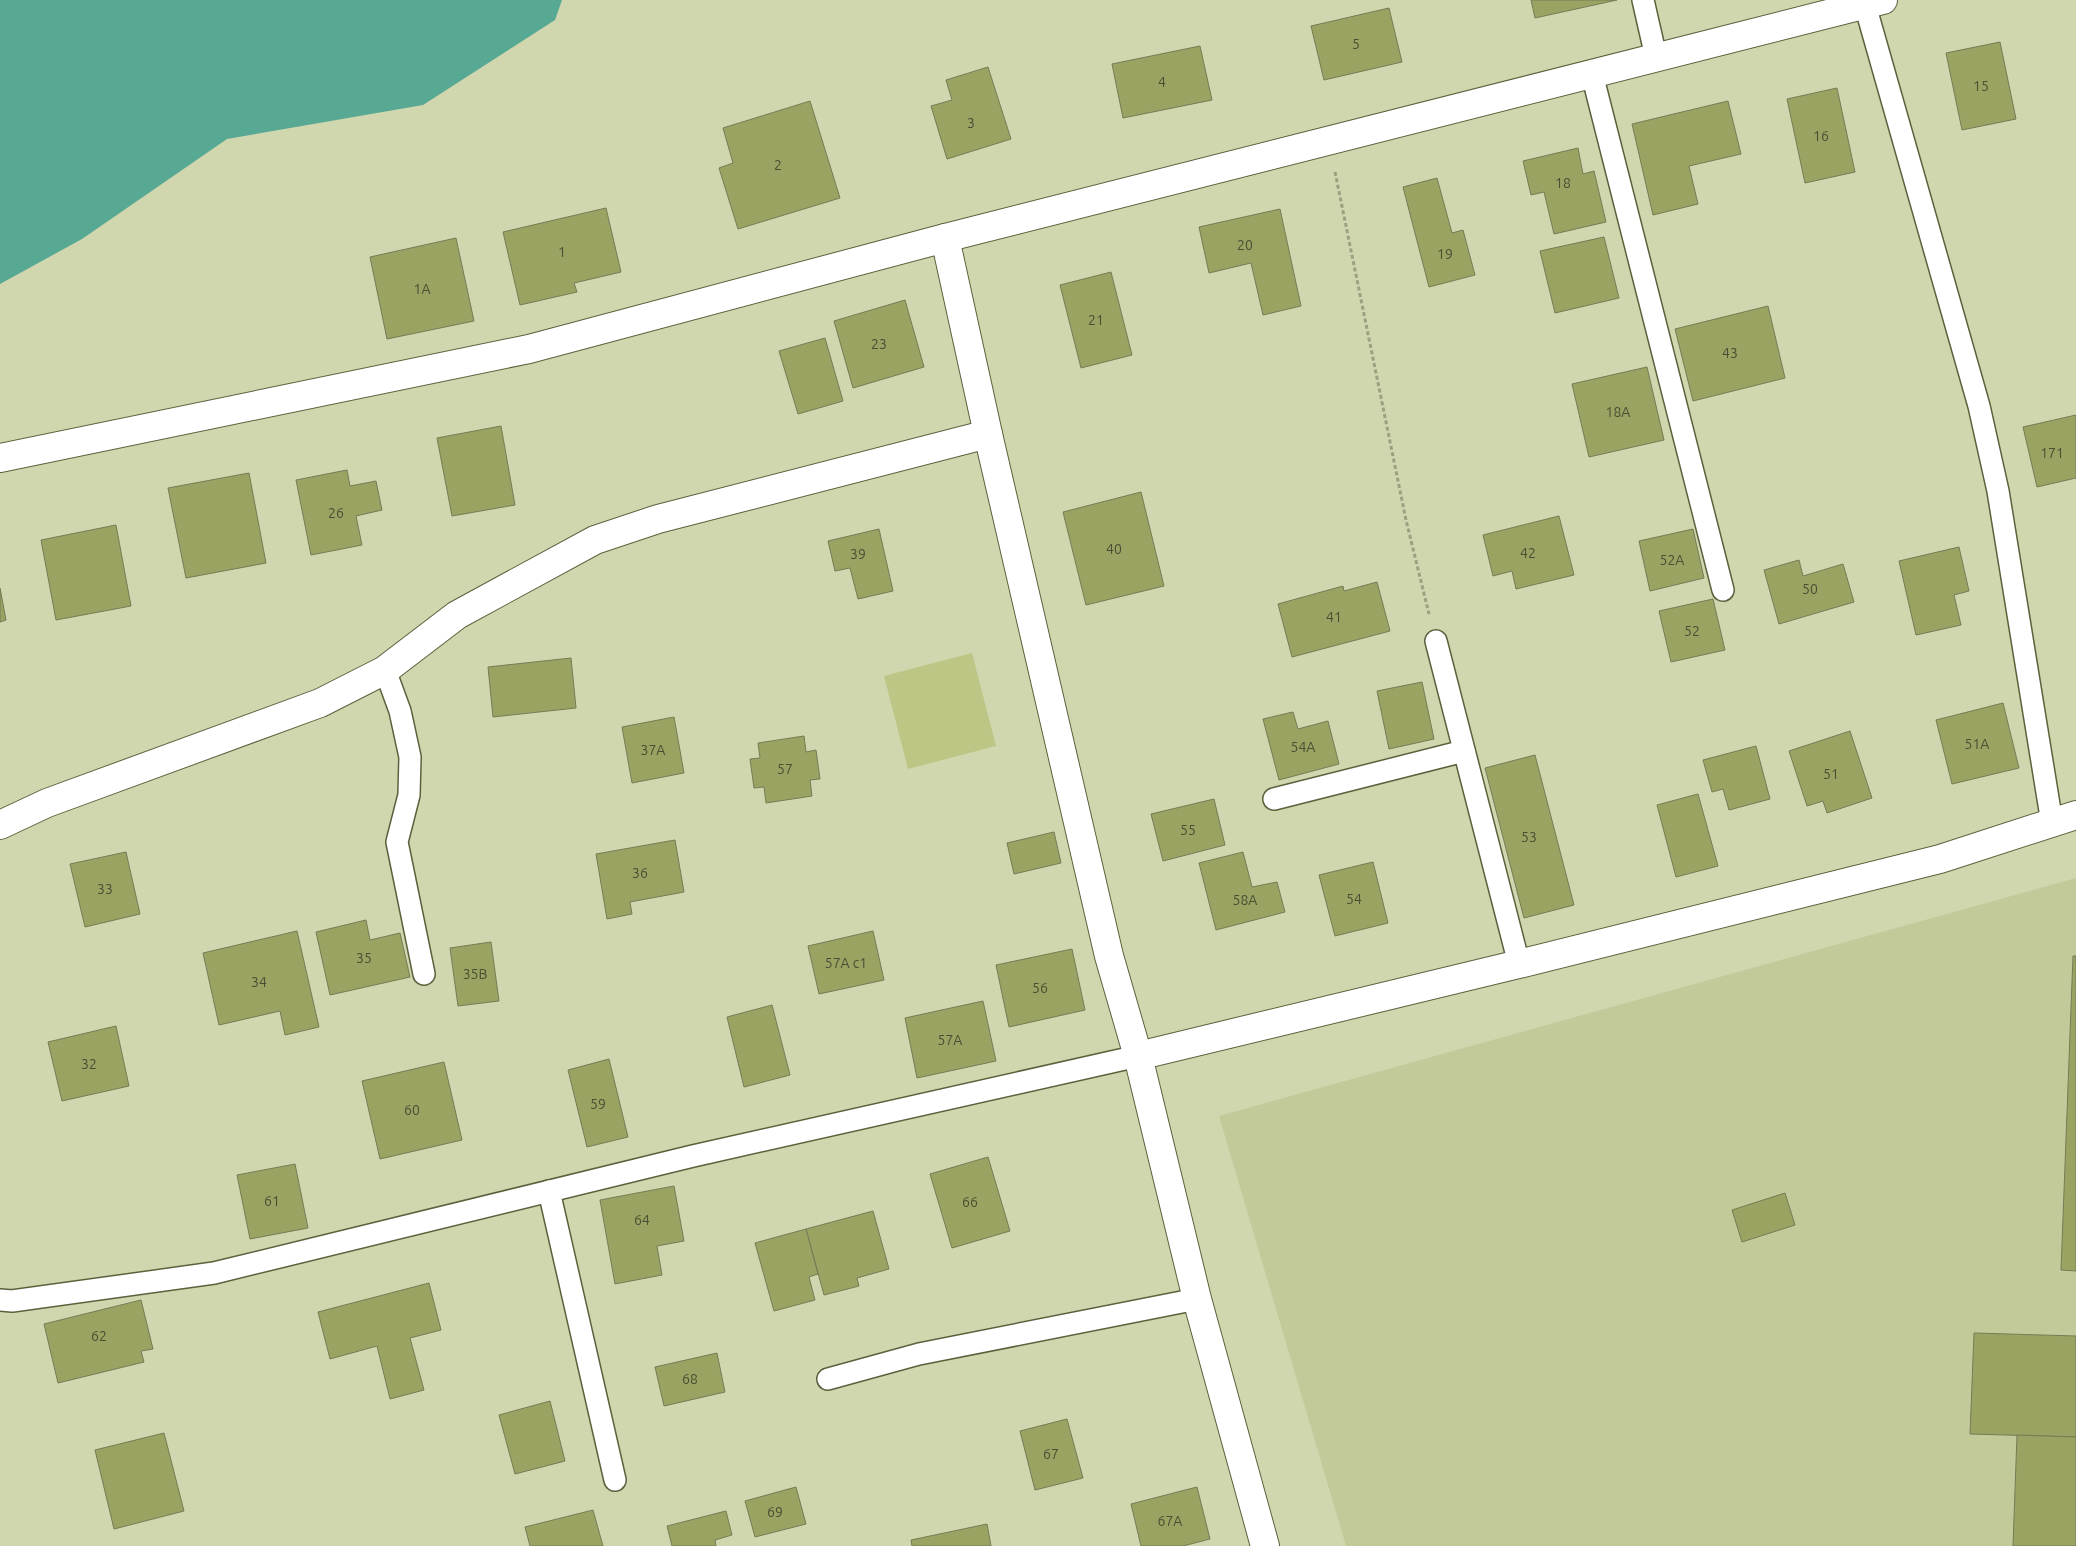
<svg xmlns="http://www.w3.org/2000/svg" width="2076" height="1546" font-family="Ubuntu,sans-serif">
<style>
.built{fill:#c3ca9a}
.green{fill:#bdc685}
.water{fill:#57a994}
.building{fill:#9aa362;stroke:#767b56}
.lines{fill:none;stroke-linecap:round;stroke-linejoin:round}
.service-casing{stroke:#5c613d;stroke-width:24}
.minor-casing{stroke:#5c613d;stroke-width:30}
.path{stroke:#9ca081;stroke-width:3;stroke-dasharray:4 2.5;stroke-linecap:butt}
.service{stroke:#fff;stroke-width:21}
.minor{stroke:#fff;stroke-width:28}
.labels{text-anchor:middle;stroke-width:5;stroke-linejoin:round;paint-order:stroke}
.number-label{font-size:14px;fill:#4a4e33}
</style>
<rect width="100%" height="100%" fill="#d0d6ae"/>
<!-- built -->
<polygon class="built" points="2076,878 2076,1546 1346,1546 1219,1116"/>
<!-- green -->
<polygon class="green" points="972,653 996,746 908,769 884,676"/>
<!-- water -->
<polygon class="water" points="0,0 562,0 555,20 423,105 227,139 82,239 0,284"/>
<!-- building -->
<g class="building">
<polygon points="1531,0 1617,0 1535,18"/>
<polygon points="1389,8 1402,62 1324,80 1311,26"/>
<polygon points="2000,42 2016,119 1962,130 1946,53"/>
<polygon points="1200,46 1212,100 1123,118 1112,64"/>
<polygon points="988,67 1011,139 947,159 931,106 952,100 946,80"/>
<polygon points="1837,88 1855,172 1805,183 1787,99"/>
<polygon points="810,101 840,198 738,229 719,168 733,163 723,128"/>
<polygon points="1728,101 1741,154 1689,166 1698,204 1653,215 1632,124"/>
<polygon points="1578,148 1583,174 1594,171 1606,222 1554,234 1544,192 1531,195 1523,161"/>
<polygon points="1437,178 1452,233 1463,230 1475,275 1429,287 1403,187"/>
<polygon points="606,208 621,272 574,283 577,292 520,305 503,232"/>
<polygon points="1280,209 1301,306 1263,315 1251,263 1209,273 1199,227"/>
<polygon points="1604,237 1619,298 1555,313 1540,251"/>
<polygon points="456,238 474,321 387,339 370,257"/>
<polygon points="1111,272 1132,355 1081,368 1060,285"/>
<polygon points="905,300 924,367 853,388 834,321"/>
<polygon points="1768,306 1785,378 1693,401 1675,329"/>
<polygon points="825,338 843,401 798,414 779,351"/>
<polygon points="1647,367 1664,440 1589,457 1572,384"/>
<polygon points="2076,415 2076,478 2037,487 2023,427"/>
<polygon points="501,426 515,505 452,516 437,438"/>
<polygon points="347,470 350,486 376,481 382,510 356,516 362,545 311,555 296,480"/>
<polygon points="249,473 266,563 186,578 168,488"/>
<polygon points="1141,492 1164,586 1086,605 1063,512"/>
<polygon points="1559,516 1574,575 1516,589 1512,571 1493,576 1483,535"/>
<polygon points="116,525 131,606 56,620 41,540"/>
<polygon points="879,529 893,591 858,599 850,568 835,571 828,541"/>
<polygon points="1693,529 1704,578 1650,591 1639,541"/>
<polygon points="1959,547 1969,591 1954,595 1961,625 1916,635 1899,561"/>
<polygon points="1799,560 1803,576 1843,564 1854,602 1779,624 1764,570"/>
<polygon points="1377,582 1390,631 1292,657 1278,604 1343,586 1344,591"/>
<polygon points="0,588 6,620 0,622"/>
<polygon points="1713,599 1725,650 1671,662 1659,611"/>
<polygon points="571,658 576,708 493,717 488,667"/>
<polygon points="1422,682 1434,739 1389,749 1377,691"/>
<polygon points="2003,703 2019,768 1952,784 1936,720"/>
<polygon points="1293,712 1298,729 1328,721 1339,764 1279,780 1263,719"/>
<polygon points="674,717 684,773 632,783 622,727"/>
<polygon points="1850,731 1872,798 1827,813 1823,801 1807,806 1789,751"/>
<polygon points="804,736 806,752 816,750 820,779 810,780 812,796 766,803 764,787 754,788 750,759 760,758 758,743"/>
<polygon points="1756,746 1770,799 1729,810 1723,789 1712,792 1703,760"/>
<polygon points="1535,755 1574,905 1524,918 1485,768"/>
<polygon points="1698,794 1718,866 1676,877 1657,805"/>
<polygon points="1214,799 1225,845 1163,861 1151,814"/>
<polygon points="1054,832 1061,863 1014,874 1007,843"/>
<polygon points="675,840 684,892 630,902 632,914 607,919 596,854"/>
<polygon points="126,852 140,914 85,927 70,864"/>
<polygon points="1243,852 1252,887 1277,882 1285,912 1216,930 1199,863"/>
<polygon points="1373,862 1388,923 1335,936 1319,875"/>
<polygon points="366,920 370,940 400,933 410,977 330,995 316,932"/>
<polygon points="297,931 319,1027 285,1035 280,1011 219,1025 203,953"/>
<polygon points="873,931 884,980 819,994 808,946"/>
<polygon points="491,942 499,1001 458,1006 450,948"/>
<polygon points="1072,949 1085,1010 1009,1027 996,965"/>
<polygon points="2073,956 2076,956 2076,1271 2061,1270"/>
<polygon points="983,1001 996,1061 917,1078 905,1018"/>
<polygon points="772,1005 790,1075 744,1087 727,1017"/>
<polygon points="116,1026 129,1086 62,1101 48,1042"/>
<polygon points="609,1059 628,1137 587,1147 568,1070"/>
<polygon points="444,1062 462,1140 380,1159 362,1081"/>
<polygon points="988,1157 1010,1231 952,1248 930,1174"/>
<polygon points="295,1164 308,1228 250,1239 237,1175"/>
<polygon points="674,1186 684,1241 657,1246 662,1275 615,1284 600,1200"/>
<polygon points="1785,1193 1795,1225 1742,1242 1732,1210"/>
<polygon points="873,1211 889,1269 857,1278 859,1286 824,1295 806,1229"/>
<polygon points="806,1229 818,1274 809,1277 815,1300 774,1311 755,1243"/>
<polygon points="429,1283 441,1330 410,1338 424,1390 390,1399 377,1346 330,1359 318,1312"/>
<polygon points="141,1300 153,1349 141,1351 144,1362 58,1383 44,1324"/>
<polygon points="1974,1333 2076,1336 2076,1437 1970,1434"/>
<polygon points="717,1353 725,1392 664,1406 655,1367"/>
<polygon points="550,1401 565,1461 515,1474 499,1415"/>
<polygon points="1067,1419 1083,1478 1035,1490 1020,1431"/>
<polygon points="164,1433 184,1511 114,1529 95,1450"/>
<polygon points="2017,1435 2076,1437 2076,1546 2013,1546"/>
<polygon points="796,1487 806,1524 755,1537 745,1501"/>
<polygon points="1197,1487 1210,1539 1183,1546 1141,1546 1131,1504"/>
<polygon points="593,1510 603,1546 530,1546 525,1527"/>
<polygon points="726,1511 732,1535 715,1540 716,1546 672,1546 667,1526"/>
<polygon points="987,1524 991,1546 912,1546 911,1540"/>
</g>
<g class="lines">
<defs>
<g id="service">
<polyline points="1643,0 1656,57"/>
<polyline points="1865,5 1979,406 1998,491 2052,823"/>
<polyline points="1592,74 1723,590"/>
<polyline points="1436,641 1519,964"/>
<polyline points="385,670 400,711 410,757 409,795 397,842 424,974"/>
<polyline points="1274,799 1464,751"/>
<polyline points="549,1191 615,1480"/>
<polyline points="0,1300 12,1301 214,1273 693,1156 1138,1056"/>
<polyline points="828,1379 919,1354 1197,1299"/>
</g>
<g id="minor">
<polyline points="945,238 1883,0"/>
<polyline points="0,458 529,349 945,238 988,434 1109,956 1138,1056 1197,1299 1265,1546"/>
<polyline points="0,825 47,803 320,703 385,670 457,615 595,540 658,519 988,434"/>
<polyline points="1138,1056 1519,964 1940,859 2076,815"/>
</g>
</defs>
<!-- service casing -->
<use href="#service" class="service-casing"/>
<!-- minor casing -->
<use href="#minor" class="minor-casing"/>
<!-- path -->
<polyline class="path" points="1335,172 1406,520 1429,614"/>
<!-- service -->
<use href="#service" class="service"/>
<!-- minor -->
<use href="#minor" class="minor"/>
</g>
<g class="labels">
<!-- number labels -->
<g class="number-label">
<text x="1356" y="49">5</text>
<text x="1162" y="87">4</text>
<text x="1981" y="91">15</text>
<text x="971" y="128">3</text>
<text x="1821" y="141">16</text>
<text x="778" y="170">2</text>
<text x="1563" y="188">18</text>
<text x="1245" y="250">20</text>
<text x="562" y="257">1</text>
<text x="1445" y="259">19</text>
<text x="422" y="294">1А</text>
<text x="1096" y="325">21</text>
<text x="879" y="349">23</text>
<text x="1730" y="358">43</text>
<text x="1618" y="417">18А</text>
<text x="2052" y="458">171</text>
<text x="336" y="518">26</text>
<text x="1114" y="554">40</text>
<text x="1528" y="558">42</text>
<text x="858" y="559">39</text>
<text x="1672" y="565">52А</text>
<text x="1810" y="594">50</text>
<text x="1334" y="622">41</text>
<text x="1692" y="636">52</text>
<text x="1977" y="749">51А</text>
<text x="1303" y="752">54А</text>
<text x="653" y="755">37А</text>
<text x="785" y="774">57</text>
<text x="1831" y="779">51</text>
<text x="1188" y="835">55</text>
<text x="1529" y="842">53</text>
<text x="640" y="878">36</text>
<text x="105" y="894">33</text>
<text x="1354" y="904">54</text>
<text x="1245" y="905">58А</text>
<text x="364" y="963">35</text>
<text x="846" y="968">57А с1</text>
<text x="475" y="979">35В</text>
<text x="259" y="987">34</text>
<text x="1040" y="993">56</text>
<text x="950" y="1045">57А</text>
<text x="89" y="1069">32</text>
<text x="598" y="1109">59</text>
<text x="412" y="1115">60</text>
<text x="272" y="1206">61</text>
<text x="970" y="1207">66</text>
<text x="642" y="1225">64</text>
<text x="99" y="1341">62</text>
<text x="690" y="1384">68</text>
<text x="1051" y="1459">67</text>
<text x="775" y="1517">69</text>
<text x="1170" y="1526">67А</text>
</g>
</g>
</svg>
